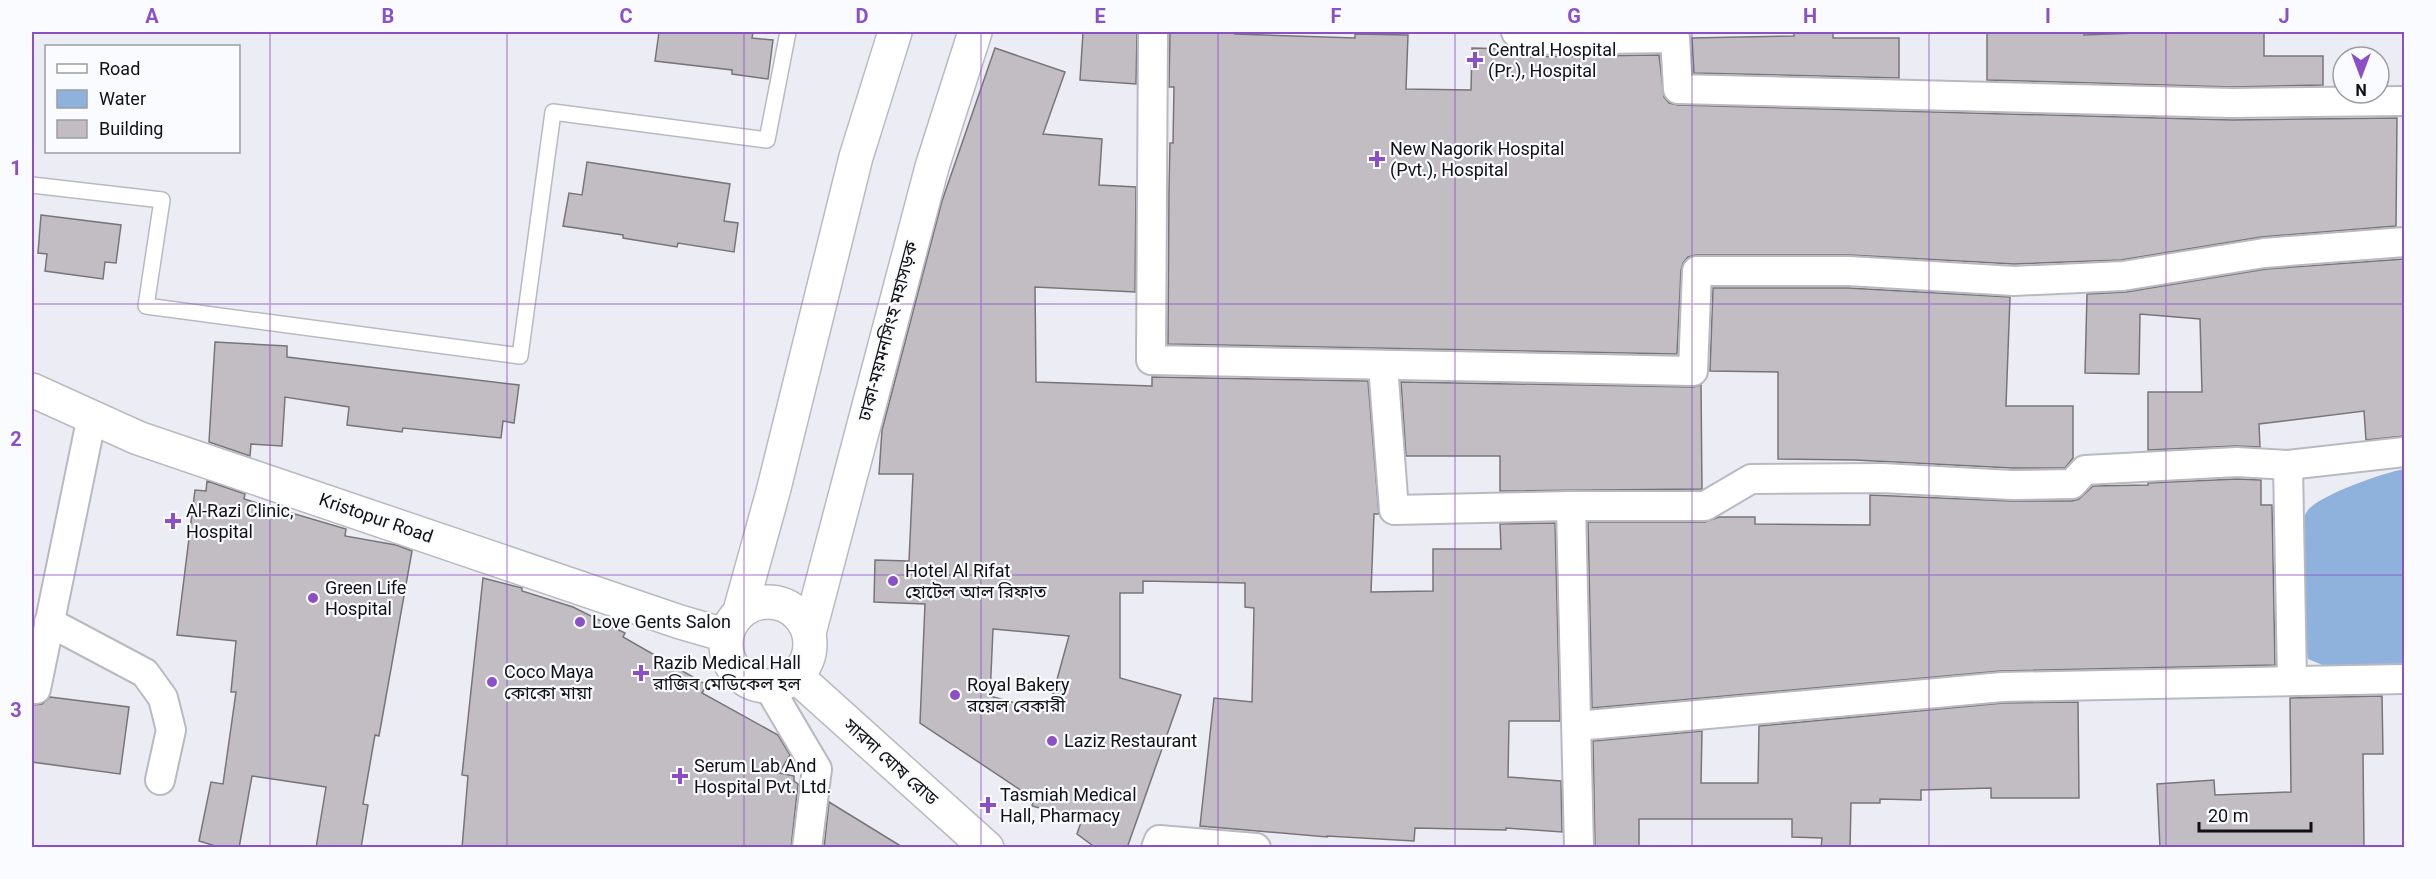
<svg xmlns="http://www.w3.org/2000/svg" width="2436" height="879" font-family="Roboto,'Noto Sans Bengali',sans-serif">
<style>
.water{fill:#8fb2dc}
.building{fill:#c1bdc3;stroke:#78757a;stroke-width:1.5;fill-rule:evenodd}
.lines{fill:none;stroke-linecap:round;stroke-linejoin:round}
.lane-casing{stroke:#b9bac1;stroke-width:18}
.street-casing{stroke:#b9bac1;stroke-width:32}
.secondary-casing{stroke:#b9bac1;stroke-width:36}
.lane{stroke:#fff;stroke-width:15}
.street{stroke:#fff;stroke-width:28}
.secondary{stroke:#fff;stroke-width:33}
.grid{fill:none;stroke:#8b50c6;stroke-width:1.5;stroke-opacity:0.55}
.poi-dot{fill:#8b50c6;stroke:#fafbff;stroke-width:2}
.labels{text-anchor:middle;stroke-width:4.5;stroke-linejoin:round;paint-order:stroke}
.poi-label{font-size:18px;fill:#111113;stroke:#fafbff;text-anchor:start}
.street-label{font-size:18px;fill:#111113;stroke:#fafbff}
.neatline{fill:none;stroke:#8b50c6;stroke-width:2}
.grid-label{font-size:20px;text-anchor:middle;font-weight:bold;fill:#8b50c6}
</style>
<rect width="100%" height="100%" fill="#ecedf4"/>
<!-- water -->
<path class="water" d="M2404 469V674L2330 668 2308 659C2304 629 2290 532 2308 510 2322 494 2383 473 2404 469Z"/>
<!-- building -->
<g class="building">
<polygon points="659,32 753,32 752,38 773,40 768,79 732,74 732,70 655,61"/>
<polygon points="1083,32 1137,32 1136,84 1080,80"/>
<polygon points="1170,32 1235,32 1235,34 1355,38 1355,34 1408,35 1406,89 1471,90 1472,48 1510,49 1517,55 1524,57 1659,55 1664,97 1669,103 1678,105 2232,120 2397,118 2396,226 2261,237 2121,260 2014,264 1850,255 1696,255 1688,257 1683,263 1681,270 1677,354 1168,344 1169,189 1170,143 1173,143 1174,87 1169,87"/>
<polygon points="1794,32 1833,32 1833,38 1899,38 1899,78 1694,73 1692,38 1794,36"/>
<polygon points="1987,32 2084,32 2084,35 2164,32 2264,32 2264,56 2323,56 2323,85 2232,87 1987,80"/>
<path d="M995 48 1065 72 1043 134 1102 139 1099 185 1136 187 1135 292 1035 287 1036 382 1152 386V377L1368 381 1379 514H1374L1371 592 1433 591V549H1501L1500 524 1555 523 1560 721H1509L1508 777 1561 781 1562 832 1506 828V830L1415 828 1414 841 1327 836V837L1200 826 1214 698 1252 702 1254 608 1245 607V583L1143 581V593H1120V678L1181 695 1127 848H1096L1077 834 1082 819 1032 806 1034 799 920 723 925 604 874 602 875 560 909 561 913 474H879L882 430 942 201ZM993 629 1069 636 1048 712 990 696Z"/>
<polygon points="587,162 730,184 724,221 738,223 734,252 678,243 677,247 623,238 623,235 563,226 569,193 582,195"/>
<polygon points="41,215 121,225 116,263 105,262 103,279 45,271 47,254 38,253"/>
<polygon points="2404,259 2404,436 2366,440 2364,411 2259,424 2260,447 2236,446 2148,450 2148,392 2202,392 2200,319 2140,314 2139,374 2085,373 2087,294 2126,292 2266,269"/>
<polygon points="1713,288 1848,288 2010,297 2006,406 2073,406 2073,458 2065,468 2012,468 1855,460 1778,459 1778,372 1710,371"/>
<polygon points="215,342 287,346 287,357 519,385 514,423 503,421 501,438 403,428 402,432 347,425 349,407 285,397 282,446 251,444 250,456 209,442"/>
<polygon points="1401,382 1693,387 1701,385 1702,489 1500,491 1500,456 1406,456"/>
<polygon points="2237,479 2261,480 2261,505 2272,505 2275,665 2001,671 1592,708 1588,522 1705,522 1719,517 1755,517 1755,524 1870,525 1870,495 2011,501 2072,501 2079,499 2093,486 2148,485 2148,483"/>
<polygon points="207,481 245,494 244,499 346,529 345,536 396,545 412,551 379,736 375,735 363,804 368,805 361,848 316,848 326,787 252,776 239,848 222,848 199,841 211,782 223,784 236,692 231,692 236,641 177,635 195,490 206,491"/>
<polygon points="483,578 522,588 522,591 573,607 625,633 623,637 707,685 702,693 778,735 790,755 779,773 794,776 794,781 798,784 791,848 462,848 468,776 462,775"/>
<polygon points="2382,696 2383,754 2363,754 2364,848 2160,848 2157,784 2214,780 2215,795 2291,792 2290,698"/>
<polygon points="50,697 129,707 120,774 32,762 32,705 42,704"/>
<polygon points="2078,702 2079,798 1991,798 1991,788 1921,790 1921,800 1880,799 1880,803 1851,803 1850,848 1821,848 1822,838 1792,837 1792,819 1639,819 1639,848 1595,848 1593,741 1702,731 1701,783 1758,783 1759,726 2003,703"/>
<polygon points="829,802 904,848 824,848"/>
</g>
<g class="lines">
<defs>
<polyline id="lane" points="32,185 162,200 146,306 520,356 553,112 767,140 788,32"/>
<g id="street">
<polyline points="1153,32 1151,360 1693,371 1697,271 1849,271 2014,281 2123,276 2264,253 2404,242"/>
<polyline points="1516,32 1524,40 1675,38 1678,89 2232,103 2404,101"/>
<polyline points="1383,365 1394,510 1571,506 1705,506 1751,479 1882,478 2012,485 2072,484 2085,470 2237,462 2288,465 2404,452"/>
<polyline points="2288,465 2292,680"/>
<polyline points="1571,506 1579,848"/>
<polyline points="49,622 145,673 163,698 171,730 160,780"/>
<polyline points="768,686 817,769 807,848"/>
<polyline points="36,689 92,416"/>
<polyline points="1577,726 2002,687 2404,679"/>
<polyline points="1156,848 1159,840 1256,848"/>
</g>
<g id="secondary">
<polyline points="32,390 138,438 680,622 725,635"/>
<circle cx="768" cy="644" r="42"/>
<polyline points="740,611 773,492 856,157 895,32"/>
<polyline points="809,633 932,167 975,32"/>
<polyline points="796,676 987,848"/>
</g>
</defs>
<!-- lane casing -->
<use href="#lane" class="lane-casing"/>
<!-- street casing -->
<use href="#street" class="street-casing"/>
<!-- secondary casing -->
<use href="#secondary" class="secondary-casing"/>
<!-- lane -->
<use href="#lane" class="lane"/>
<!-- street -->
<use href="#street" class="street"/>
<!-- secondary -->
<use href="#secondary" class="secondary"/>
</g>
<!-- grid -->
<path class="grid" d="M270 32V848M507 32V848M744 32V848M981 32V848M1218 32V848M1455 32V848M1692 32V848M1929 32V848M2166 32V848M32 304H2404M32 575H2404"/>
<!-- markers -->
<g class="poi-dot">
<path d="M1472 51h6v6h6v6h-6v6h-6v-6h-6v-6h6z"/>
<path d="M1374 150h6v6h6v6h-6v6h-6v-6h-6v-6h6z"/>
<path d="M170 512h6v6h6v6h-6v6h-6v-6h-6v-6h6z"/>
<circle cx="893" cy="581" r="6"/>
<circle cx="313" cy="598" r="6"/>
<circle cx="580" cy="622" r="6"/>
<path d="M638 664h6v6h6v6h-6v6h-6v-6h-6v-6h6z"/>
<circle cx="492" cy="682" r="6"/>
<circle cx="955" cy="695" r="6"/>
<circle cx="1052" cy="741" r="6"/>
<path d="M677 767h6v6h6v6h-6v6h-6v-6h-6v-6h6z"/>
<path d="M985 796h6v6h6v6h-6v6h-6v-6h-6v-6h6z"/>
</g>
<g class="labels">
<!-- poi labels -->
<g class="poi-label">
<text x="1488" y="56">Central Hospital<tspan x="1488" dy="21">(Pr.), Hospital</tspan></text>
<text x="1390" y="155">New Nagorik Hospital<tspan x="1390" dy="21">(Pvt.), Hospital</tspan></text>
<text x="186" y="517">Al-Razi Clinic,<tspan x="186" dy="21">Hospital</tspan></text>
<text x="905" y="577">Hotel Al Rifat<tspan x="905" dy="21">হোটেল আল রিফাত</tspan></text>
<text x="325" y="594">Green Life<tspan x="325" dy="21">Hospital</tspan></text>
<text x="592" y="628">Love Gents Salon</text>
<text x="653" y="669">Razib Medical Hall<tspan x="653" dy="21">রাজিব মেডিকেল হল</tspan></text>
<text x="504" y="678">Coco Maya<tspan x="504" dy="21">কোকো মায়া</tspan></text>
<text x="967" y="691">Royal Bakery<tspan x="967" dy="21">রয়েল বেকারী</tspan></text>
<text x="1064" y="747">Laziz Restaurant</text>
<text x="694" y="772">Serum Lab And<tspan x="694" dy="21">Hospital Pvt. Ltd.</tspan></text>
<text x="1000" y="801">Tasmiah Medical<tspan x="1000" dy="21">Hall, Pharmacy</tspan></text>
</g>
<!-- street labels -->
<g class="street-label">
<text transform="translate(888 331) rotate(-75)" y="6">ঢাকা-ময়মনসিংহ মহাসড়ক</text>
<text transform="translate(376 518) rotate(19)" y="6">Kristopur Road</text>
<text transform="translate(891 762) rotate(42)" y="6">সারদা ঘোষ রোড</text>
</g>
</g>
<!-- border -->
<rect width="2436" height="879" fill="none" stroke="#fafbff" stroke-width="66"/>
<!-- legend -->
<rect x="45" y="45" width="195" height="108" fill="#fafbff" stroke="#9d9da1" stroke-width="1.5"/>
<rect x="57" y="64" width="30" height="9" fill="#ffffff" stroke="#9d9da1" stroke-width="1.5"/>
<text x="99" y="75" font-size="18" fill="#111113">Road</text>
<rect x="57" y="90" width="30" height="18" fill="#8fb2dc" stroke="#9d9da1" stroke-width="1.5"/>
<text x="99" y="105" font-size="18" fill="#111113">Water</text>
<rect x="57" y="120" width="30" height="18" fill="#c1bdc3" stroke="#9d9da1" stroke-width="1.5"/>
<text x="99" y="135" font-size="18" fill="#111113">Building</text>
<!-- north arrow -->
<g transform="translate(2361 75) rotate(180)"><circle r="28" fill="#fafbff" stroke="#9d9da1" stroke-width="1.5"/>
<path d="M0-4.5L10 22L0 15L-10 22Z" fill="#8b50c6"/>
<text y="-9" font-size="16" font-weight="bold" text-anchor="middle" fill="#111113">N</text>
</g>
<!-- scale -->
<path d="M2199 822v9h112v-9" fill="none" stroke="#111113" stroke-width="3"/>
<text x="2208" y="822" font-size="18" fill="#111113" stroke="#fafbff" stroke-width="4.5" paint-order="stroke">20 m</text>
<rect x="33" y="33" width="2370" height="813" class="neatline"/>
<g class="grid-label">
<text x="152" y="23">A</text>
<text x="388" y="23">B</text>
<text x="626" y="23">C</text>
<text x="862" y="23">D</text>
<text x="1100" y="23">E</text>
<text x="1336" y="23">F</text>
<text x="1574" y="23">G</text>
<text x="1810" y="23">H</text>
<text x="2048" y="23">I</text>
<text x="2284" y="23">J</text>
<text x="16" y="175">1</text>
<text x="16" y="446">2</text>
<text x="16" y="717">3</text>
</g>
</svg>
